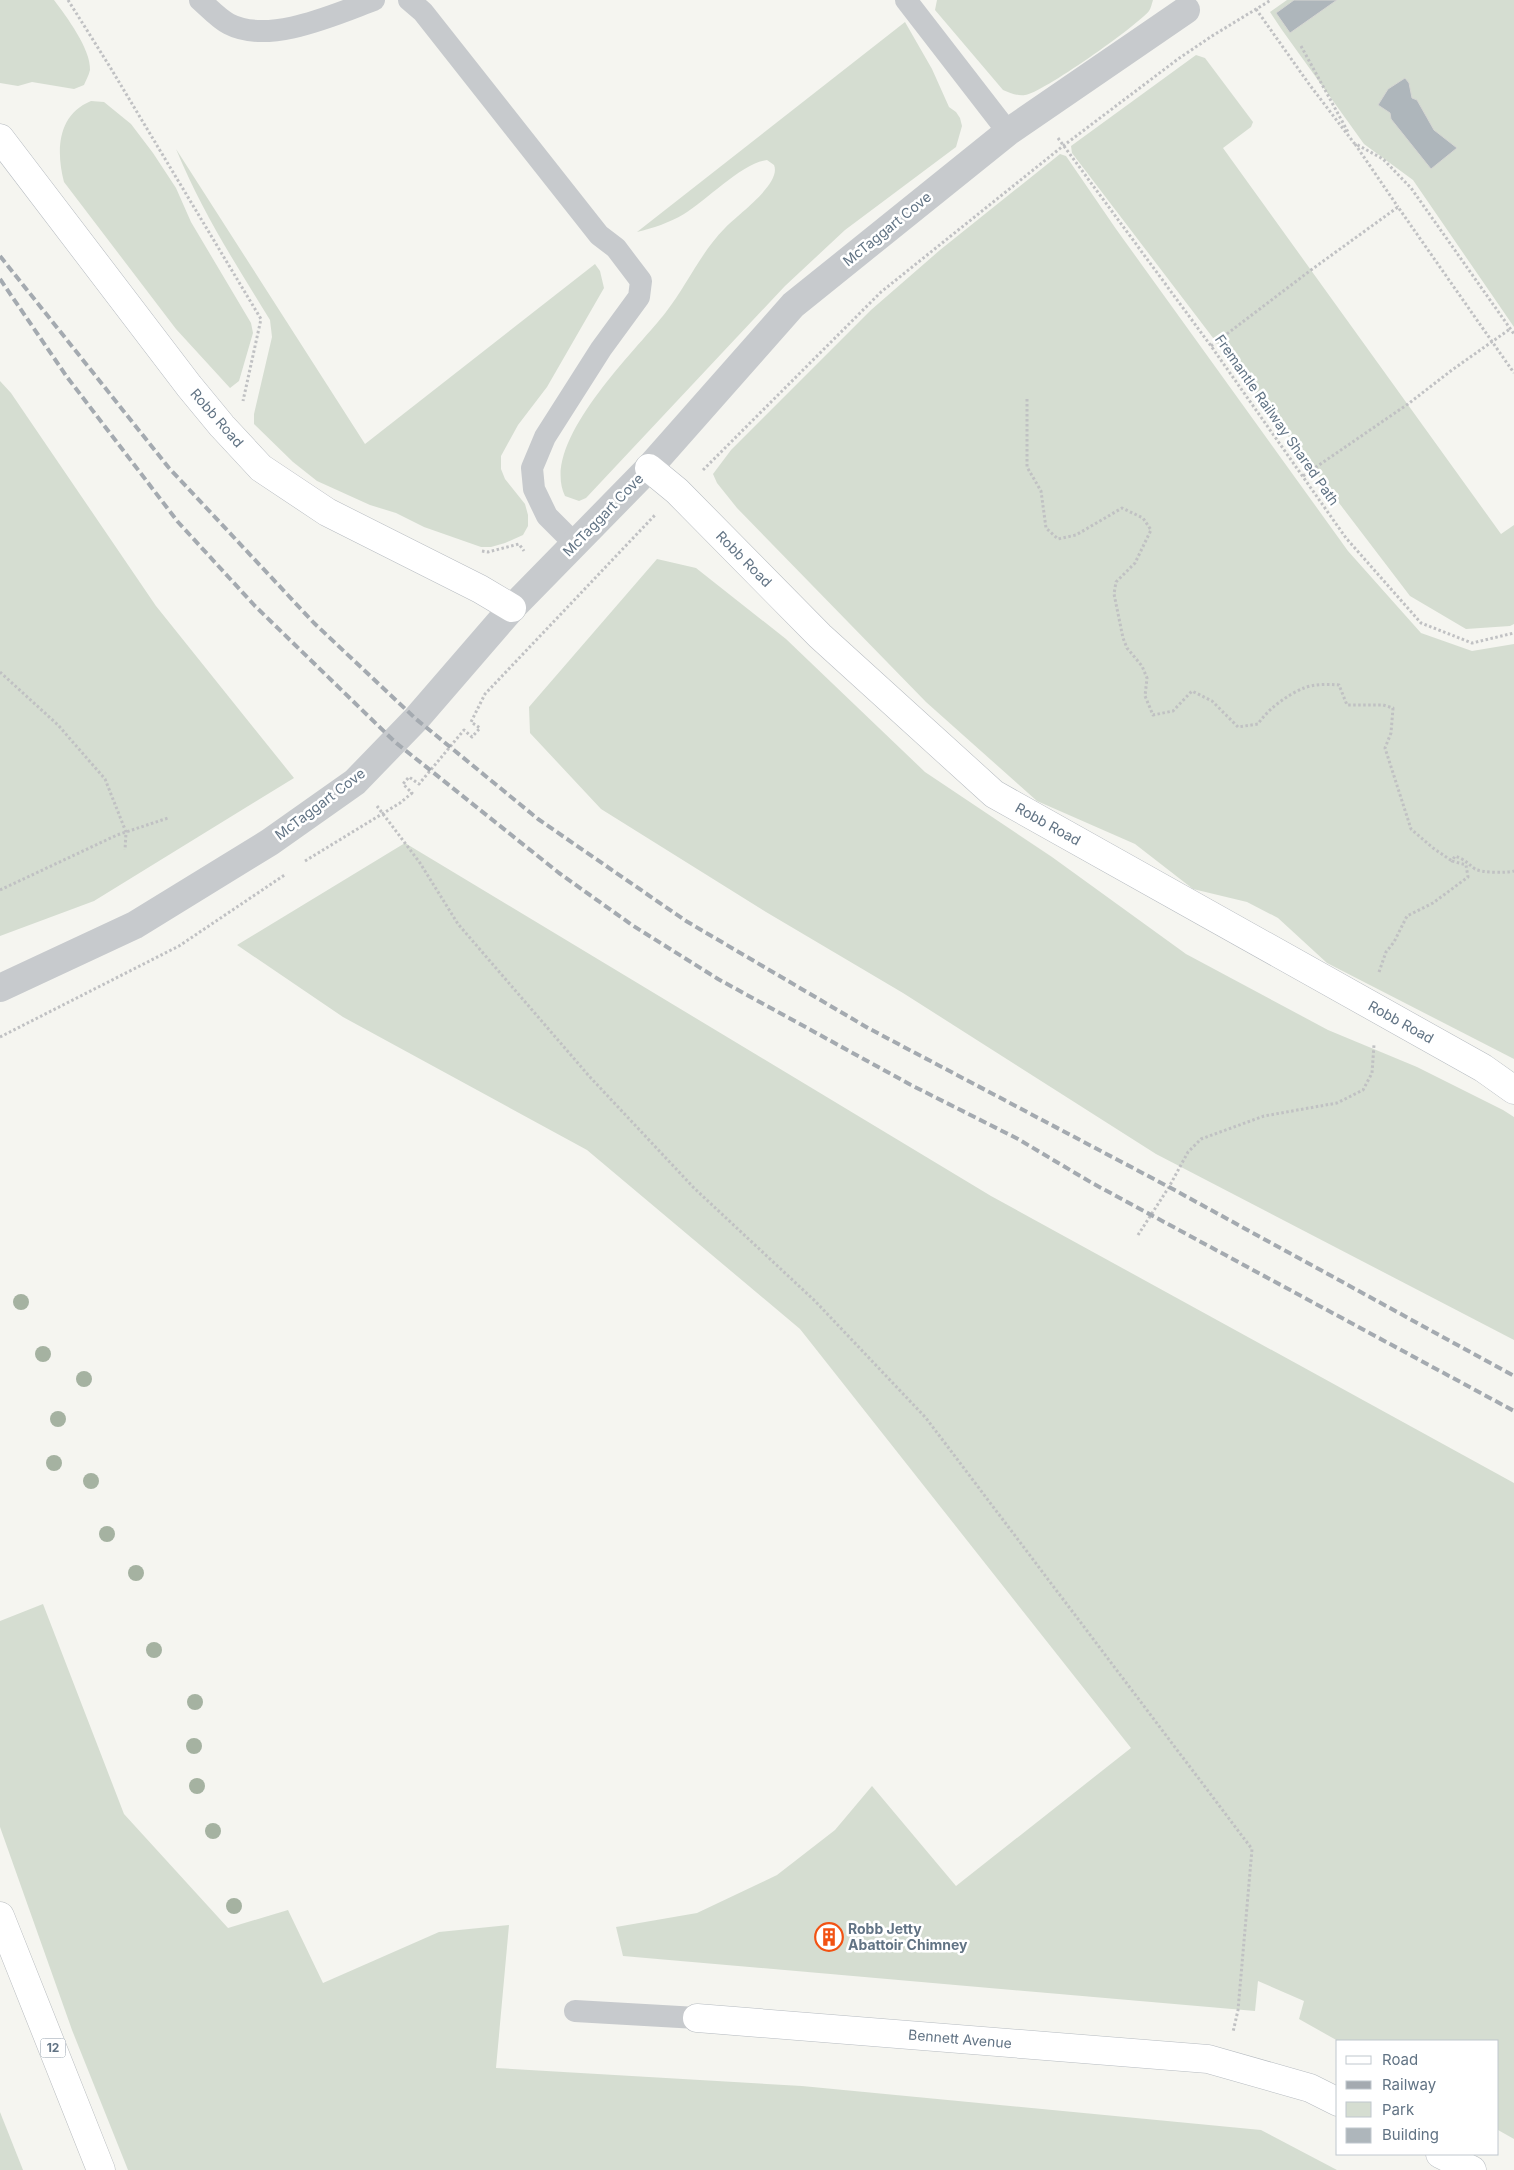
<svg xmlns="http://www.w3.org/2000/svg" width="1514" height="2170" font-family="Inter,sans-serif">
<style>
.green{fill:#d5ddd1}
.building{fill:#aeb6bb;stroke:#d6d6d3}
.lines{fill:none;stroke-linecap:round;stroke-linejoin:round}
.secondary-casing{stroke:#b6bbc0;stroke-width:29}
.primary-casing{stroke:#b7bbbe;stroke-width:29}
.path{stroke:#c0c1c3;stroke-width:3;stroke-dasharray:2.5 2.5;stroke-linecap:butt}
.lane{stroke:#c7cacd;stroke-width:22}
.street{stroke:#c7cacd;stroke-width:28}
.secondary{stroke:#fff;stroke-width:28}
.primary{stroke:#fff;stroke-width:28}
.rail{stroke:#a4aab0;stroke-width:4;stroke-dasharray:8 4;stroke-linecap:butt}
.tree{fill:#a5b2a1}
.labels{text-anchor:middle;stroke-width:5;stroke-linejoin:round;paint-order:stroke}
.shield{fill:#fff;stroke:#909da9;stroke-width:1}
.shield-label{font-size:12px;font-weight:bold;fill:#617384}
.street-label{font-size:14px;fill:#617384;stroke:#fff}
.poi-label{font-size:14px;font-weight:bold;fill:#617384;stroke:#fff;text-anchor:start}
</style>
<rect width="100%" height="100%" fill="#f5f5f0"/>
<!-- green -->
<g class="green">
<path d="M0 0H54C66 16 91 49 90 70 89 75 86 80 84 85L74 89 32 82 18 86 0 83Z"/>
<path d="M937 0H1153C1152 3 1151 8 1149 11 1138 25 1041 94 1025 95 1017 96 1010 93 1003 90L935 10Z"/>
<polygon points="1287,0 1514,0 1514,327 1413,180 1364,144 1282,30 1270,12"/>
<path d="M905 22 932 69 949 107 956 112 960 118 962 126 956 147 845 230 785 286 586 498 579 501 565 496C539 442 635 352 666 312 687 285 701 252 725 228 737 215 782 184 774 165L767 160C742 163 707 200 684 214 669 223 653 228 637 232Z"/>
<polygon points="1196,55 1205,58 1253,122 1251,127 1223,148 1501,534 1514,525 1514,624 1510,626 1466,629 1410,596 1072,153 1071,146"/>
<path d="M91 101 104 102 131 124 153 153 176 188 191 222 251 323 253 333 239 381 230 388 176 329 64 182C56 151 57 115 91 101Z"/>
<path d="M176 149 365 444 595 264 600 271 604 288 547 387 518 425 501 456V469L505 479 525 504 528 515V526L523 535 505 543 491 547H481L424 527 396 513 370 505 317 481 293 462 254 424V414L272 337 270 320C235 263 202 212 176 149Z"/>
<polygon points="1060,154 1066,156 1116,229 1348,551 1421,633 1472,651 1514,644 1514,1059 1327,963 1278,918 1247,902 1193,889 1135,844 1037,801 926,702 737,508 717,483 713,474 731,450 871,310 940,250"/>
<polygon points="0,381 11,393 156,606 294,778 94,901 0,936"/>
<polygon points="657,559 696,568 786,639 925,772 1052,857 1186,954 1328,1030 1417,1067 1503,1110 1514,1117 1514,1340 1156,1154 903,993 766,912 601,809 530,733 529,707"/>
<polygon points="405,843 991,1196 1514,1483 1514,2139 1498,2130 1498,2041 1338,2041 1299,2019 1304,2001 1258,1981 1255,2011 623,1956 616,1927 697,1913 777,1875 835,1830 872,1786 956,1886 1131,1748 800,1329 587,1150 343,1017 237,945"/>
<polygon points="43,1604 124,1814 228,1928 288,1910 323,1983 439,1932 509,1925 496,2068 802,2086 1261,2130 1337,2170 128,2170 72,2030 0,1827 0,1621"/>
<polygon points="0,2112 23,2170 0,2170"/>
</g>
<!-- building -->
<g class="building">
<polygon points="1294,0 1337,0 1290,33 1276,13"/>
<polygon points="1405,78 1409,83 1412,98 1417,100 1434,130 1457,148 1431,169 1391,119 1390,113 1378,105 1388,89"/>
<polygon points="826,1927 840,1936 831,1947 818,1940"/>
<circle cx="829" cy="1937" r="8"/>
</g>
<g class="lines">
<defs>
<g id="secondary">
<polyline points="0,138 189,386 222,426 261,468 327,512 480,589 512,608"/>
<polyline points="649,468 677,491 820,636 994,794 1483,1068 1514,1090"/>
<polyline points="697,2018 1208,2059 1310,2088 1338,2102"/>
<polyline points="1440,2154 1472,2170"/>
</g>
<polyline id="primary" points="0,1916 101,2170"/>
</defs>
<!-- secondary casing -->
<use href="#secondary" class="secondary-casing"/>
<!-- primary casing -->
<use href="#primary" class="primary-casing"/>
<!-- path -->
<g class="path">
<polyline points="68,0 110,67 261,319 243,401"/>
<polyline points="1256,9 1309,84 1354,143 1383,159 1411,188 1514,334"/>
<polyline points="1301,46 1348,132"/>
<polyline points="1058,138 1211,346 1346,538 1421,623 1472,643 1514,633"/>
<polyline points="1355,144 1398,207"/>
<polyline points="1211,346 1311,270 1398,207 1514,373"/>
<path d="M1027 399V467L1041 491 1046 528 1058 539 1076 535 1122 508 1143 518 1151 530 1135 563 1116 582 1114 594 1123 638 1127 648 1142 666 1147 678 1145 696 1153 715 1173 711 1192 691 1212 701 1238 727 1258 724C1268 709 1287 695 1304 688 1314 684 1328 684 1339 685L1347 705H1383L1393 708 1391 733 1385 748 1411 829 1433 848 1452 861"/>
<polyline points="703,470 881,292 1063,146 1178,59 1212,36 1271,0"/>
<polyline points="1303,476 1408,404 1452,370 1510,329"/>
<polyline points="482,551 488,552 519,544 524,551"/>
<polyline points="0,672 58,725 105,779 126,832 125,850"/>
<polyline points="377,806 420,863 458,924 589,1076 694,1188 815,1301 926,1418 1252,1849 1238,2010 1233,2032"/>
<polyline points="305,861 400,803 412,793 403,784 409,777 419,784 464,730 472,737 480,728 471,722 485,694 655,515"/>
<polyline points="0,890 117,835 168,818"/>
<path d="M1379 972 1386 952 1394 942 1407 916 1433 903 1468 877 1466 865 1452 861 1455 856C1466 860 1467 863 1475 869 1482 873 1507 873 1514 871"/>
<polyline points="0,1037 179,946 286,874"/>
<polyline points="1138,1235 1169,1187 1188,1152 1201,1139 1264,1116 1337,1103 1363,1090 1372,1073 1374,1045"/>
</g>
<!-- lane -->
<g class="lane">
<path d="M200 0C209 8 219 19 229 24 269 45 336 14 374 0"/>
<polyline points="409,0 423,12 599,235 616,248 641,281 639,297 601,349 545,437 532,468 534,489 547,516 575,544"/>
<polyline points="906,0 1008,132"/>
<polyline points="575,2011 697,2018"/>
</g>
<!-- street -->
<polyline class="street" points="0,988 135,925 270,842 355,782 416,719 512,608 649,468 793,305 1008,132 1186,10"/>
<!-- secondary -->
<use href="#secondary" class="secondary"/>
<!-- primary -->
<use href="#primary" class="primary"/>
<!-- rail -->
<g class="rail">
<polyline points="0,256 169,468 314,623 416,719 538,819 686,921 868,1028 1169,1187 1514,1376"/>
<polyline points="0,279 67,377 178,522 255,606 395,742 559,873 632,925 718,979 911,1085 1018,1139 1092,1183 1514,1411"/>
</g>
</g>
<!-- trees -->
<g class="tree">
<circle cx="21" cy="1302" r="8"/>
<circle cx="43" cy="1354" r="8"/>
<circle cx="84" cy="1379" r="8"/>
<circle cx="58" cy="1419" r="8"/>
<circle cx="54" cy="1463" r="8"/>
<circle cx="91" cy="1481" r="8"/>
<circle cx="107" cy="1534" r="8"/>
<circle cx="136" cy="1573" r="8"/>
<circle cx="154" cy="1650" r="8"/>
<circle cx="195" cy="1702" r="8"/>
<circle cx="194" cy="1746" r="8"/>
<circle cx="197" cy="1786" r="8"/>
<circle cx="213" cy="1831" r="8"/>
<circle cx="234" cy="1906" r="8"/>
</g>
<!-- icons -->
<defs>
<symbol id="building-ring" viewBox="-11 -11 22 22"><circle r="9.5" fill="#fff" stroke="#f25213" stroke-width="1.5"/><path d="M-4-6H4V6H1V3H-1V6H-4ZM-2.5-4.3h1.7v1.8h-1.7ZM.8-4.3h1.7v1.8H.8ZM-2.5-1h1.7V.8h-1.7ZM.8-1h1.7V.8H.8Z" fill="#f25213"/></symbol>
</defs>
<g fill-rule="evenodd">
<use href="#building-ring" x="813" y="1921" width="32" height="32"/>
</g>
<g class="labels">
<!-- shield labels -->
<rect class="shield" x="40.5" y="2038.5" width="25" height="19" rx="4"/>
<g class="shield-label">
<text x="53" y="2052">12</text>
</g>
<!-- street labels -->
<g class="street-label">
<text transform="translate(887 229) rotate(-39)" y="5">McTaggart Cove</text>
<text transform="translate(217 418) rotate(49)" y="5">Robb Road</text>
<text transform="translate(1277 420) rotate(55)" y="5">Fremantle Railway Shared Path</text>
<text transform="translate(603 515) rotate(-46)" y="5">McTaggart Cove</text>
<text transform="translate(744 559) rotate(45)" y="5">Robb Road</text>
<text transform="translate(320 804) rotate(-37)" y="5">McTaggart Cove</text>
<text transform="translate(1048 824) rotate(29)" y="5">Robb Road</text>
<text transform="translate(1401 1022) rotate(29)" y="5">Robb Road</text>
<text transform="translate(960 2039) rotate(5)" y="5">Bennett Avenue</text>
</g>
<!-- poi labels -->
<g class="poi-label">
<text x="848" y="1934">Robb Jetty<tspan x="848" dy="16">Abattoir Chimney</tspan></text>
</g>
</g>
<!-- legend -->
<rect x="1336" y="2040" width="162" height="115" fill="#ffffff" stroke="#c0c7ce"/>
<rect x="1346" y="2056" width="25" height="8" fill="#ffffff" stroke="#c0c7ce"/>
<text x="1382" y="2065" font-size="15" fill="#617384">Road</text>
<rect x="1346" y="2081" width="25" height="8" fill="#a4aab0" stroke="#c0c7ce"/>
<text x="1382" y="2090" font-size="15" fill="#617384">Railway</text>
<rect x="1346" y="2102" width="25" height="15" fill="#d5ddd1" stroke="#c0c7ce"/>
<text x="1382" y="2115" font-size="15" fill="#617384">Park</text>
<rect x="1346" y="2128" width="25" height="15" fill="#aeb6bb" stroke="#c0c7ce"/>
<text x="1382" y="2140" font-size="15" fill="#617384">Building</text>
</svg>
